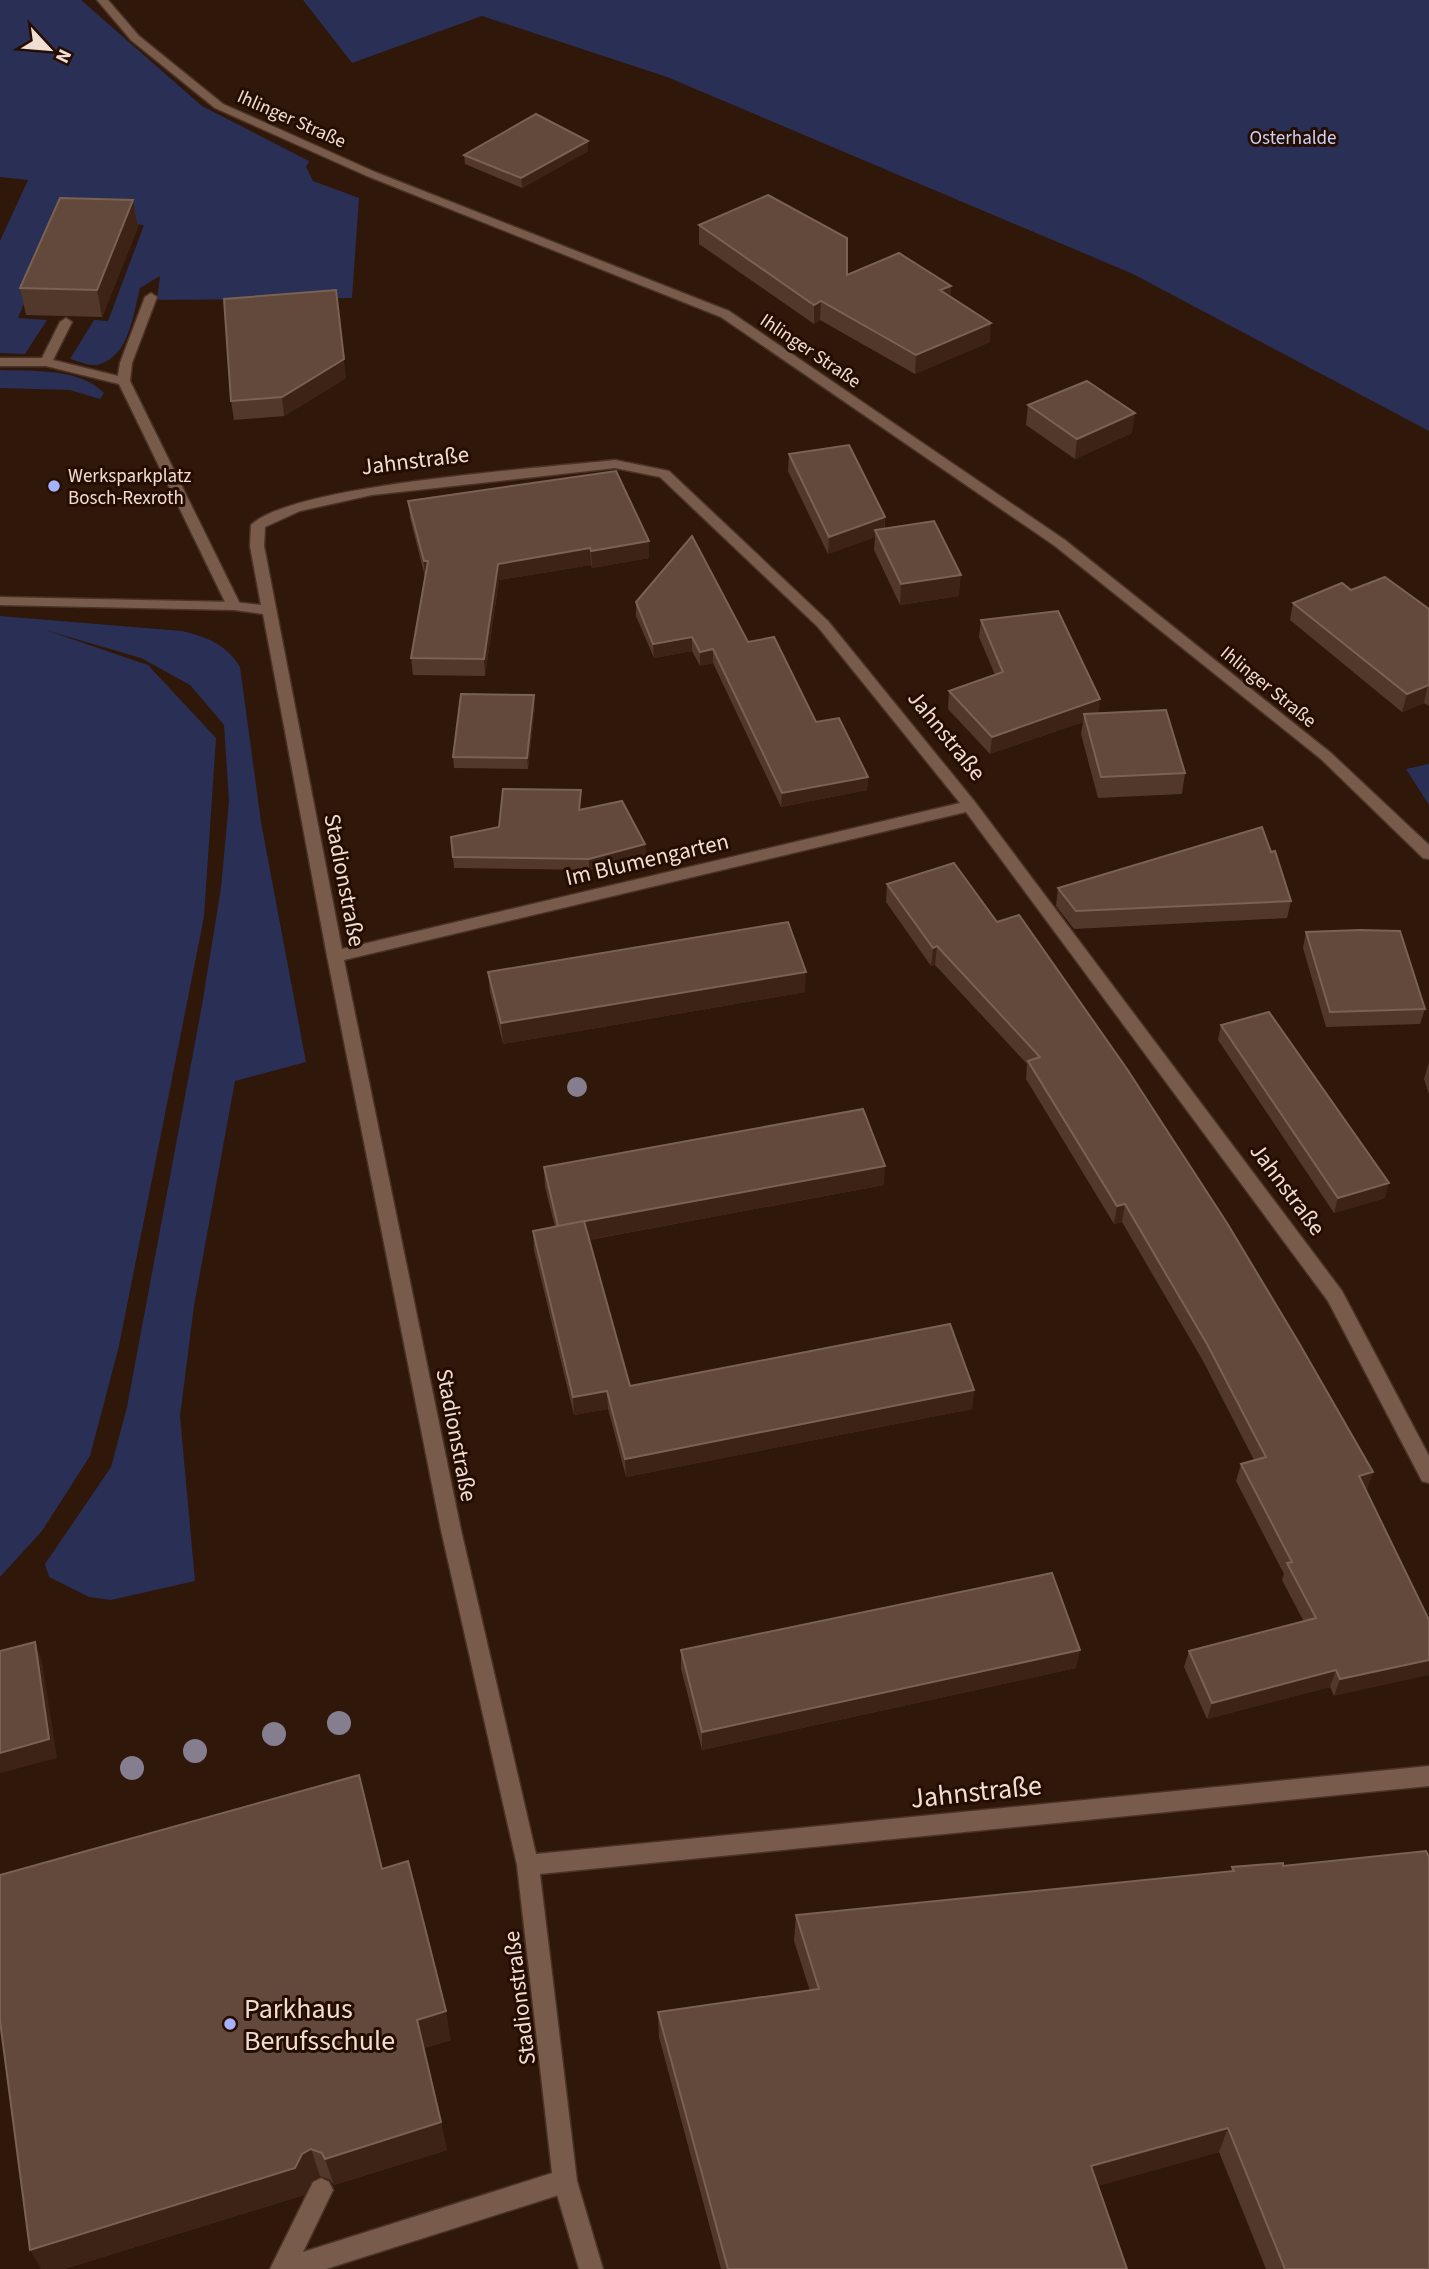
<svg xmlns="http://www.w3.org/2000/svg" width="1429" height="2269" font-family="'Source Sans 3',sans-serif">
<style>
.green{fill:#2a2f55}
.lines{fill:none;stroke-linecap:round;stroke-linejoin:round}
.service-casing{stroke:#4a3326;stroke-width:3}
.minor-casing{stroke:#4a3326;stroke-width:3}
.service{fill:#795b4b;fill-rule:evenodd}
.minor{fill:#795b4b;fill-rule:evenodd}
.tree{fill:#857e8e}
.wall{fill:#52382a}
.shaded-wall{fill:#3d2315}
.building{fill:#63493c;stroke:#796154;stroke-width:2}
.poi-dot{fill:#a5b1fc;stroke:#250d02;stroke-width:2.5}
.labels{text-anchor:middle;stroke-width:6;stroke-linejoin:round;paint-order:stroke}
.far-street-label{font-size:19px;fill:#f0ded5;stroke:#250d02}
.far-park-label{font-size:19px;fill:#ccd3fa;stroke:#250d02}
.far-poi-label{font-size:19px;fill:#f0ded5;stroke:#250d02;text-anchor:start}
.street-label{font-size:23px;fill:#f0ded5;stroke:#250d02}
.near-street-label{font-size:28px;fill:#f0ded5;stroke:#250d02}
.near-poi-label{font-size:28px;fill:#f0ded5;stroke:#250d02;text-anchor:start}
</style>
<rect width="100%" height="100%" fill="#2f1709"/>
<!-- green -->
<g class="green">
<path d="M0 0H81L202 106 309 161 306 167 313 181 359 198 352 298 157 300 160 276 140 288C133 315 129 358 97 365 89 366 78 361 70 359L94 320 108 321 144 225 58 222 18 318 47 320 25 354 0 353V241L28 180 0 177Z"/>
<polygon points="303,0 1429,0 1429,431 1133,274 667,77 482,16 352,63"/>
<path d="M0 370C31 371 81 368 104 393L100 399 70 390 0 388Z"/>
<path d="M0 616 182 631C207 637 226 644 240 667L261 822 306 1062 235 1081 194 1306 180 1416 195 1581 111 1600 89 1597 49 1577 45 1564 111 1467 127 1407 202 1005 221 888 229 801 224 725 190 685 141 658 45 630 148 665 216 738 204 917 119 1346 90 1456 42 1531 0 1577Z"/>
<polygon points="1429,764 1429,805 1406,769"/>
</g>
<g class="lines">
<defs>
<g id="service">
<polygon points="151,293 157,297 132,363 130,381 241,606 239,609 229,609 227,606 119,384 46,366 0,366 0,358 42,358 60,322 66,318 72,322 53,360 118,376 120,363 145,297"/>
<polygon points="565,2169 573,2173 577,2181 573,2189 565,2193 326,2269 270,2269 313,2182 321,2178 329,2182 333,2190 303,2252"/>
</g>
<g id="minor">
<polygon points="97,0 108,0 139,36 223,104 375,172 729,311 1065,540 1331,753 1429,845 1429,859 1423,858 1321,759 1055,546 721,317 367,176 215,108 131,40"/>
<path d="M615 460 669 471 828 621 975 802 1342 1291 1429 1456V1483L1422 1481 1328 1301 966 812 344 960 461 1530 536 1854 1429 1766V1786L540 1874 577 2181 603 2269H579L553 2181 517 1865 441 1530 327 956 263 614 234 610 0 605V597L234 602 261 605 250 546 251 525C293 484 546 468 615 460ZM615 468 660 477 818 627 960 803 342 949 264 546 265 527 300 511 372 495Z"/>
</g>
</defs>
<!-- service casing -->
<use href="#service" class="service-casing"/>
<!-- minor casing -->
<use href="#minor" class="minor-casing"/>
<!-- service -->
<use href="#service" class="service"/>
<!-- minor -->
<use href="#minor" class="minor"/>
</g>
<!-- trees -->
<g class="tree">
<circle cx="577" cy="1087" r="10"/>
<circle cx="339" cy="1723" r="12"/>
<circle cx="274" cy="1734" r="12"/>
<circle cx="195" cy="1751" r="12"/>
<circle cx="132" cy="1768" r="12"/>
</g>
<!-- wall -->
<g class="wall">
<polygon points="588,151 522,188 465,164 464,155"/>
<polygon points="133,200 138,227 102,317 26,315 20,288"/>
<polygon points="699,225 847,275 951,286 950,297 990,342 915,374 820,320 814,324 699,244"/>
<polygon points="346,378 284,416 234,420 231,401"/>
<polygon points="1028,405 1132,433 1075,459 1026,425"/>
<polygon points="789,454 885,517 885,529 959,596 900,605 874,550 875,537 828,554 788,471"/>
<polygon points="408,501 649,541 649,558 592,568 591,565 499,580 485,676 413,675 411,658 425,577 410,518"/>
<polygon points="1351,590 1429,609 1429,706 1424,703 1402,712 1290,620 1293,603"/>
<polygon points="636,602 748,642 816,722 868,777 867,790 781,807 713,663 700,666 692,651 654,658 636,616"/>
<polygon points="981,620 1098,713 1185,773 1182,794 1098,798 1081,734 1083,722 990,754 948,709 949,691 995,675 979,637"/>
<polygon points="535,706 528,769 454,768 453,757"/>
<polygon points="581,790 580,810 645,844 646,855 589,870 454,868 451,837 499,827"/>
<polygon points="1271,852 1291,901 1287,918 1074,929 1056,906 1058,888"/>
<polygon points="954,863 1373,1472 1366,1490 1429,1620 1334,1696 1330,1687 1207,1719 1184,1667 1189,1651 1304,1622 1282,1580 1284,1574 1236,1481 1241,1464 1254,1460 1203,1361 1122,1222 1114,1224 1026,1079 1027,1064 935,965 931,966 886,902 887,884"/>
<polygon points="1306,932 1425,1009 1420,1024 1326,1027 1303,948"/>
<polygon points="488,972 805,992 503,1044 490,992"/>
<polygon points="1221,1025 1385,1198 1334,1213 1218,1040"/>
<polygon points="1429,1062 1429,1094 1424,1079"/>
<polygon points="544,1167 884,1185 589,1240 630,1386 974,1390 972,1409 626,1477 608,1409 574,1415 534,1250 533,1231 555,1227 545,1187"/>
<polygon points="681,1650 1076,1668 702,1750 681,1669"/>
<polygon points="1232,1867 1429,2269 1266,2269 1219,2152 1097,2186 1127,2269 721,2269 659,2037 658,2012 810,1991 794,1941 796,1915 1231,1872"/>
<polygon points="382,1869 451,2040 424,2048 447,2150 334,2185 330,2180 320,2176 311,2181 304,2195 64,2269"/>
</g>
<!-- shaded-wall -->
<g class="shaded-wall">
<polygon points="588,141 588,151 522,188 521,178"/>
<polygon points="133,200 138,227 102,317 97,290"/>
<polygon points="951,286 949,305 940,290"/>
<polygon points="336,290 346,378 284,416 282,397"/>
<polygon points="821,301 820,320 814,324 814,305"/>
<polygon points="991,323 990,342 915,374 916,355"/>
<polygon points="1135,413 1132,433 1075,459 1077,439"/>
<polygon points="885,517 884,534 875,530 875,537 828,554 829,537"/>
<polygon points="649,541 649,558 592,568 591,551"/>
<polygon points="590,548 591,565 499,580 485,676 484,659 498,564"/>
<polygon points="424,561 428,561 425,578"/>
<polygon points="961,575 959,596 900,605 901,584"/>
<polygon points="692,637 692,651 654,658 653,644"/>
<polygon points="713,649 713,663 700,666 700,652"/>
<polygon points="1428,685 1424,703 1402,712 1407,694"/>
<polygon points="534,695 535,706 528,769 527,758"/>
<polygon points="1100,699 1098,717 1084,714 1083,722 990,754 992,737"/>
<polygon points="868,777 867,790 781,807 782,793"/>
<polygon points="645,844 646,855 589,870 589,859"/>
<polygon points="937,946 935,965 931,966 933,948"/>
<polygon points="806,972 805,992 503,1044 501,1023"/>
<polygon points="885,1166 884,1185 560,1245 558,1226"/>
<polygon points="1389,1183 1385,1198 1334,1213 1338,1198"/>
<polygon points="1125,1204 1122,1222 1114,1224 1117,1206"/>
<polygon points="974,1390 972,1409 626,1477 625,1459"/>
<polygon points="607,1391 608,1409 574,1415 573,1397"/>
<polygon points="1373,1472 1367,1490 1354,1493 1359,1476"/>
<polygon points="35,1642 42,1661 57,1758 0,1773 0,1753"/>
<polygon points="1080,1650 1076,1668 702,1750 702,1732"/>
<polygon points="1429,1660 1429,1675 1334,1696 1340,1679"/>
<polygon points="1336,1670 1330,1687 1207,1719 1212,1703"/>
<polygon points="446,2011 451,2040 423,2048 417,2020"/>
<polygon points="441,2122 447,2150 334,2185 325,2159"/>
<polygon points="1228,2128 1219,2152 1084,2190 1091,2166"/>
<polygon points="311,2149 320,2176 311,2181 304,2195 64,2269 41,2269 30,2250 302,2154"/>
</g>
<!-- building -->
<g class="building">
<polygon points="536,114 588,141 521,178 464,155"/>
<polygon points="768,195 847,238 847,275 899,253 951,286 940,290 991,323 916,355 821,301 814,305 699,225"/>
<polygon points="60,198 133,200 97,290 20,288"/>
<polygon points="336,290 344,359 282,397 231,401 224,299"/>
<polygon points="1087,381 1135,413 1077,439 1028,405"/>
<polygon points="849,445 885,517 829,537 789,454"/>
<polygon points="616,471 649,541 591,551 590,548 498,564 484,659 411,658 428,561 424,561 408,501"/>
<polygon points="934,521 961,575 901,584 875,530"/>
<polygon points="692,536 748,642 774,637 816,722 839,718 868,777 782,793 713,649 700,652 692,637 653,644 636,602"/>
<polygon points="1385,577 1429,609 1429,685 1407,694 1293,603 1342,583 1351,590"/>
<polygon points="1058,611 1100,699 992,737 949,691 1003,672 981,620"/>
<polygon points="461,694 534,695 527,758 453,757"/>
<polygon points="1166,710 1185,773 1101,777 1084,714"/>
<polygon points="503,789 581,790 579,810 622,801 645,844 589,859 453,857 451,837 499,827"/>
<polygon points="1262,827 1271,852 1275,851 1291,901 1076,911 1058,888"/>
<polygon points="954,863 997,922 1019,915 1127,1069 1227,1223 1299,1343 1373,1472 1359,1476 1429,1620 1429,1660 1340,1679 1336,1670 1212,1703 1189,1651 1316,1618 1287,1563 1292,1562 1241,1464 1266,1457 1207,1344 1125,1204 1117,1206 1028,1061 1040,1057 937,946 933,948 887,884"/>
<polygon points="788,922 806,972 501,1023 488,972"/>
<polygon points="1360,930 1400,931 1425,1009 1330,1012 1306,932"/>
<polygon points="1269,1012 1389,1183 1338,1198 1221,1025"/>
<polygon points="863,1109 885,1166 558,1226 544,1167"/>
<polygon points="584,1221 630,1386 950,1324 974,1390 625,1459 607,1391 573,1397 533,1231"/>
<polygon points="1052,1573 1080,1650 702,1732 681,1650"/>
<polygon points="35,1642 49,1739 0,1753 0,1651"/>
<polygon points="359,1775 382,1869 408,1861 446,2011 417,2020 441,2122 325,2159 322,2153 311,2149 302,2154 295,2168 30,2250 0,2021 0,1875"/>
<polygon points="1426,1851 1429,1857 1429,2269 1285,2269 1228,2128 1091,2166 1127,2269 728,2269 658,2012 819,1989 796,1915 1234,1871 1232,1867 1283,1863 1283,1866"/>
</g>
<!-- markers -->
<g class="poi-dot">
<circle cx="54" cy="486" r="7"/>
<circle cx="230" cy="2024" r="7"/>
</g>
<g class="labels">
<!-- far-street labels -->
<g class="far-street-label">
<text transform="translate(292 118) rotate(24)" y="7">Ihlinger Straße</text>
<text transform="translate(811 350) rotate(34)" y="7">Ihlinger Straße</text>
<text transform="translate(1269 686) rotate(39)" y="7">Ihlinger Straße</text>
</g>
<!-- far-park labels -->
<g class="far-park-label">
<text x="1293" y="144">Osterhalde</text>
</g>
<!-- far-poi labels -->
<g class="far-poi-label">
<text x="68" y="482">Werksparkplatz<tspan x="68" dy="22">Bosch-Rexroth</tspan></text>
</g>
<!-- street labels -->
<g class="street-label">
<text transform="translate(415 460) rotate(-7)" y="8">Jahnstraße</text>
<text transform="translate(947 735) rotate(51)" y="8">Jahnstraße</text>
<text transform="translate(647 859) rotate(-13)" y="8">Im Blumengarten</text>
<text transform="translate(345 880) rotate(79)" y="8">Stadionstraße</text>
<text transform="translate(1288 1189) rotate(53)" y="8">Jahnstraße</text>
<text transform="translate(457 1435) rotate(79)" y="8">Stadionstraße</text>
<text transform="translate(519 1998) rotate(-97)" y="8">Stadionstraße</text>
</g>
<!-- near-street labels -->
<g class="near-street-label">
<text transform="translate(976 1791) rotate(-6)" y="10">Jahnstraße</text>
</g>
<!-- near-poi labels -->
<g class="near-poi-label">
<text x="244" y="2018">Parkhaus<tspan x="244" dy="32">Berufsschule</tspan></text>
</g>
</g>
<!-- north arrow -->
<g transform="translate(49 49) rotate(116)" stroke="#250d02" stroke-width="5" paint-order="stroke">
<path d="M0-5L12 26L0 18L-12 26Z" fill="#f0ded5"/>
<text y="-10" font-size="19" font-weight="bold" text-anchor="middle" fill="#f0ded5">N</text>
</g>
</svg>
